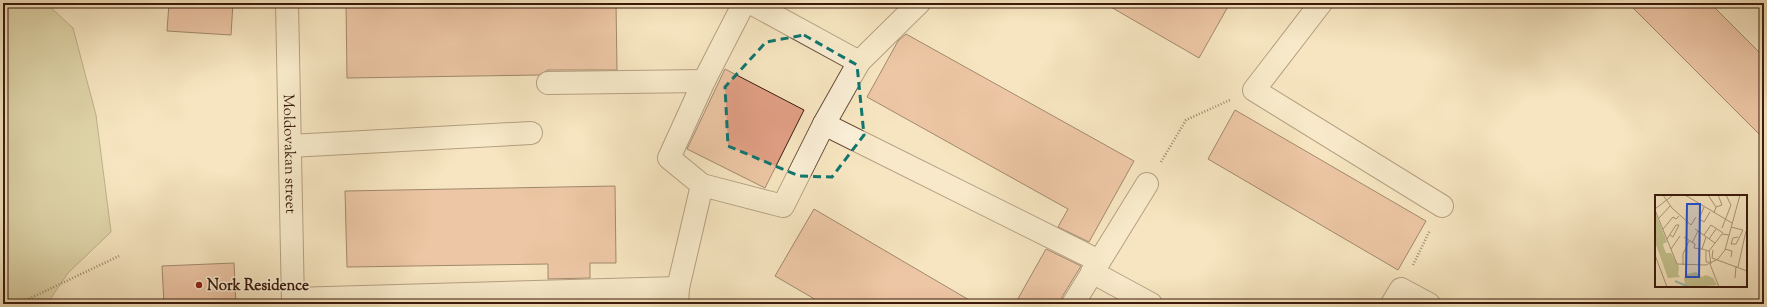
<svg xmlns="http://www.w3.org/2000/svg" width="1767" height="307" font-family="'Sorts Mill Goudy',serif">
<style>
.green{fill:#c3c28e;stroke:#7e6e4c}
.building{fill:#e2a086;stroke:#3a1a0a}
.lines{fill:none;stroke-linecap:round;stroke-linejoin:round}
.minor-casing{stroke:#694d38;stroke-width:24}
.path{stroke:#3a1a0a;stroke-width:2.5;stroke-dasharray:1 2;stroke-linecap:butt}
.minor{stroke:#f9eed6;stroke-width:22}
.marked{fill:none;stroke:#0f766e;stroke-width:3;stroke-dasharray:8 5;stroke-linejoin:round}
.poi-dot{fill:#8f2418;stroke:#f9eed6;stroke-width:1.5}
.labels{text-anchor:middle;stroke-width:3;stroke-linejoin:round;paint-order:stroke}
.street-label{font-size:15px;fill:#3a1a0a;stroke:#f9eed6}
.poi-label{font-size:15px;font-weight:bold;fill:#3a1a0a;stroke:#f9eed6;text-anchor:start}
.inset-river{fill:none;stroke:#9dbfb4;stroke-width:2}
.inset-road{fill:none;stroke:#ab9477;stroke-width:1}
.view{fill:#1d4ed8;fill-opacity:0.15;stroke:#1d4ed8;stroke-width:2}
.inset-edge{fill:none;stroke:#3a1a0a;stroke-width:2}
</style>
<rect width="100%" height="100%" fill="#f6e5c0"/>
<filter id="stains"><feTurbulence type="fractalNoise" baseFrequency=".005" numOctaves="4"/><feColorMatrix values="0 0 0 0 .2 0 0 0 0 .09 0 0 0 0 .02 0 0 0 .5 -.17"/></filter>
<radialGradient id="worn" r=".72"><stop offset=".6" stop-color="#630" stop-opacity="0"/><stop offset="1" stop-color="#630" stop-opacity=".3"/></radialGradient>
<!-- green -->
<polygon class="green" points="3,3 46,3 73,28 96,115 111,232 68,273 47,304 3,304"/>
<!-- building -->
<g class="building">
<polygon points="169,3 233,3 231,35 167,31"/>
<polygon points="346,3 616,3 617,70 548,70 539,75 347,78"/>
<polygon points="1104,3 1230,3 1199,58"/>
<polygon points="1628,3 1710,3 1764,57 1764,139"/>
<polygon points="906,34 1134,161 1089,242 1058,227 1068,209 867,97 898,41"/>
<polygon points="725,69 804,110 765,188 687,149"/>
<polygon points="1235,110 1426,221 1398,270 1208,159"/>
<polygon points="615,186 616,263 590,263 590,278 548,279 548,264 347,267 345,191"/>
<polygon points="814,209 976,304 823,304 775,276"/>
<polygon points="1046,249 1081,266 1062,297 1061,304 1015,304"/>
<polygon points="234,263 236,304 164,304 162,266"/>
</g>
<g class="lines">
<defs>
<g id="minor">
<path id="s1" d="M287 3 293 304"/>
<polyline points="751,3 859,62"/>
<polyline points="1321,3 1254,90 1442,206"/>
<polyline points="548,83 704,81"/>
<polyline points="824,124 1099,261"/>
<polyline points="290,146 531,133"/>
<polyline points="702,185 669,158 704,81 744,3"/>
<polyline points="1092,272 1151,304"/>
<polyline points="293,299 678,288"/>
<polyline points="677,304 678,288 702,185 783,206 824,124 859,62 919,3"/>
<polyline points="1073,304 1147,184"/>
<polyline points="1392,304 1401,289 1429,304"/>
</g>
</defs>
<!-- minor casing -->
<use href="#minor" class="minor-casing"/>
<!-- path -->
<g class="path">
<polyline points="1161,162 1186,120 1230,100"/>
<polyline points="1413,265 1430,230"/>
<polyline points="18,304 119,256"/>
</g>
<!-- minor -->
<use href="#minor" class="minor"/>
</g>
<!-- marked area -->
<path d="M0 0H1767V307H0ZM804 35 857 65 864 135 832 177 799 176 728 146 725 87 766 42Z" fill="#f6e5c0" fill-opacity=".55" fill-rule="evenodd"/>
<path class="marked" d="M804 35 857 65 864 135 832 177 799 176 728 146 725 87 766 42Z"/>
<!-- markers -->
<circle class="poi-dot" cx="199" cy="285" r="4"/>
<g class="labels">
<!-- street labels -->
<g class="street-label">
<text dy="5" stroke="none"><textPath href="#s1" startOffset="151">Moldovakan street</textPath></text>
</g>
<!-- poi labels -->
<g class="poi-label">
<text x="207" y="290">Nork Residence</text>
</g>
</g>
<!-- overview -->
<g transform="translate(1655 195)">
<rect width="92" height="92" fill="#f6e5c0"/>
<path d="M0 17 12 47 8 49 9 53 11 58H16L24 72 23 79 25 82 13 83 0 47ZM41 77 47 82 51 80 58 83 62 90 40 92 30 90 29 83 32 79Z" fill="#c3c28e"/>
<path class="inset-river" d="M20 86 34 92"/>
<path class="inset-road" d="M8 0 17 13 36 30 41 22M30 0 77 28M53 0 61 12M49 12 44 24 49 27 55 17M0 14 18 0M0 15 22 69 51 70 63 64 70 55 85 0M59 18 61 12 67 10 63 0M4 23 15 11M76 32 88 35M67 33 76 10 71 0M8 34 18 22 21 24 24 21M40 34 60 48M49 40 56 30 68 38M29 42 40 49 39 53 47 54M51 42 47 54 54 56 56 69M83 42 78 43 76 49H81L88 35M12 44 21 30H24L18 42 15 40M54 44 61 34M37 48 43 36M16 54 25 41M44 54V70M70 54 77 56 76 62M58 55 57 63 92 76M51 56V67H55M54 56 67 39 74 40M0 60 12 92M55 69 64 92M28 70V59L34 46M83 72 91 36M80 83 81 71"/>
<path class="view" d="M32 9H45L44 82H31Z"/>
<rect width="92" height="92" class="inset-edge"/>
</g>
<!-- margin -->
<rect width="1767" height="307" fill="none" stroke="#f6e5c0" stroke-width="16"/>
<rect x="4" y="4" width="1759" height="299" fill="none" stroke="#3a1a0a" stroke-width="2"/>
<rect x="8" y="8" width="1751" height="291" fill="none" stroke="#3a1a0a"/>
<rect width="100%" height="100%" filter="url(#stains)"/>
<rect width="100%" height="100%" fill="url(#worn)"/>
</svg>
